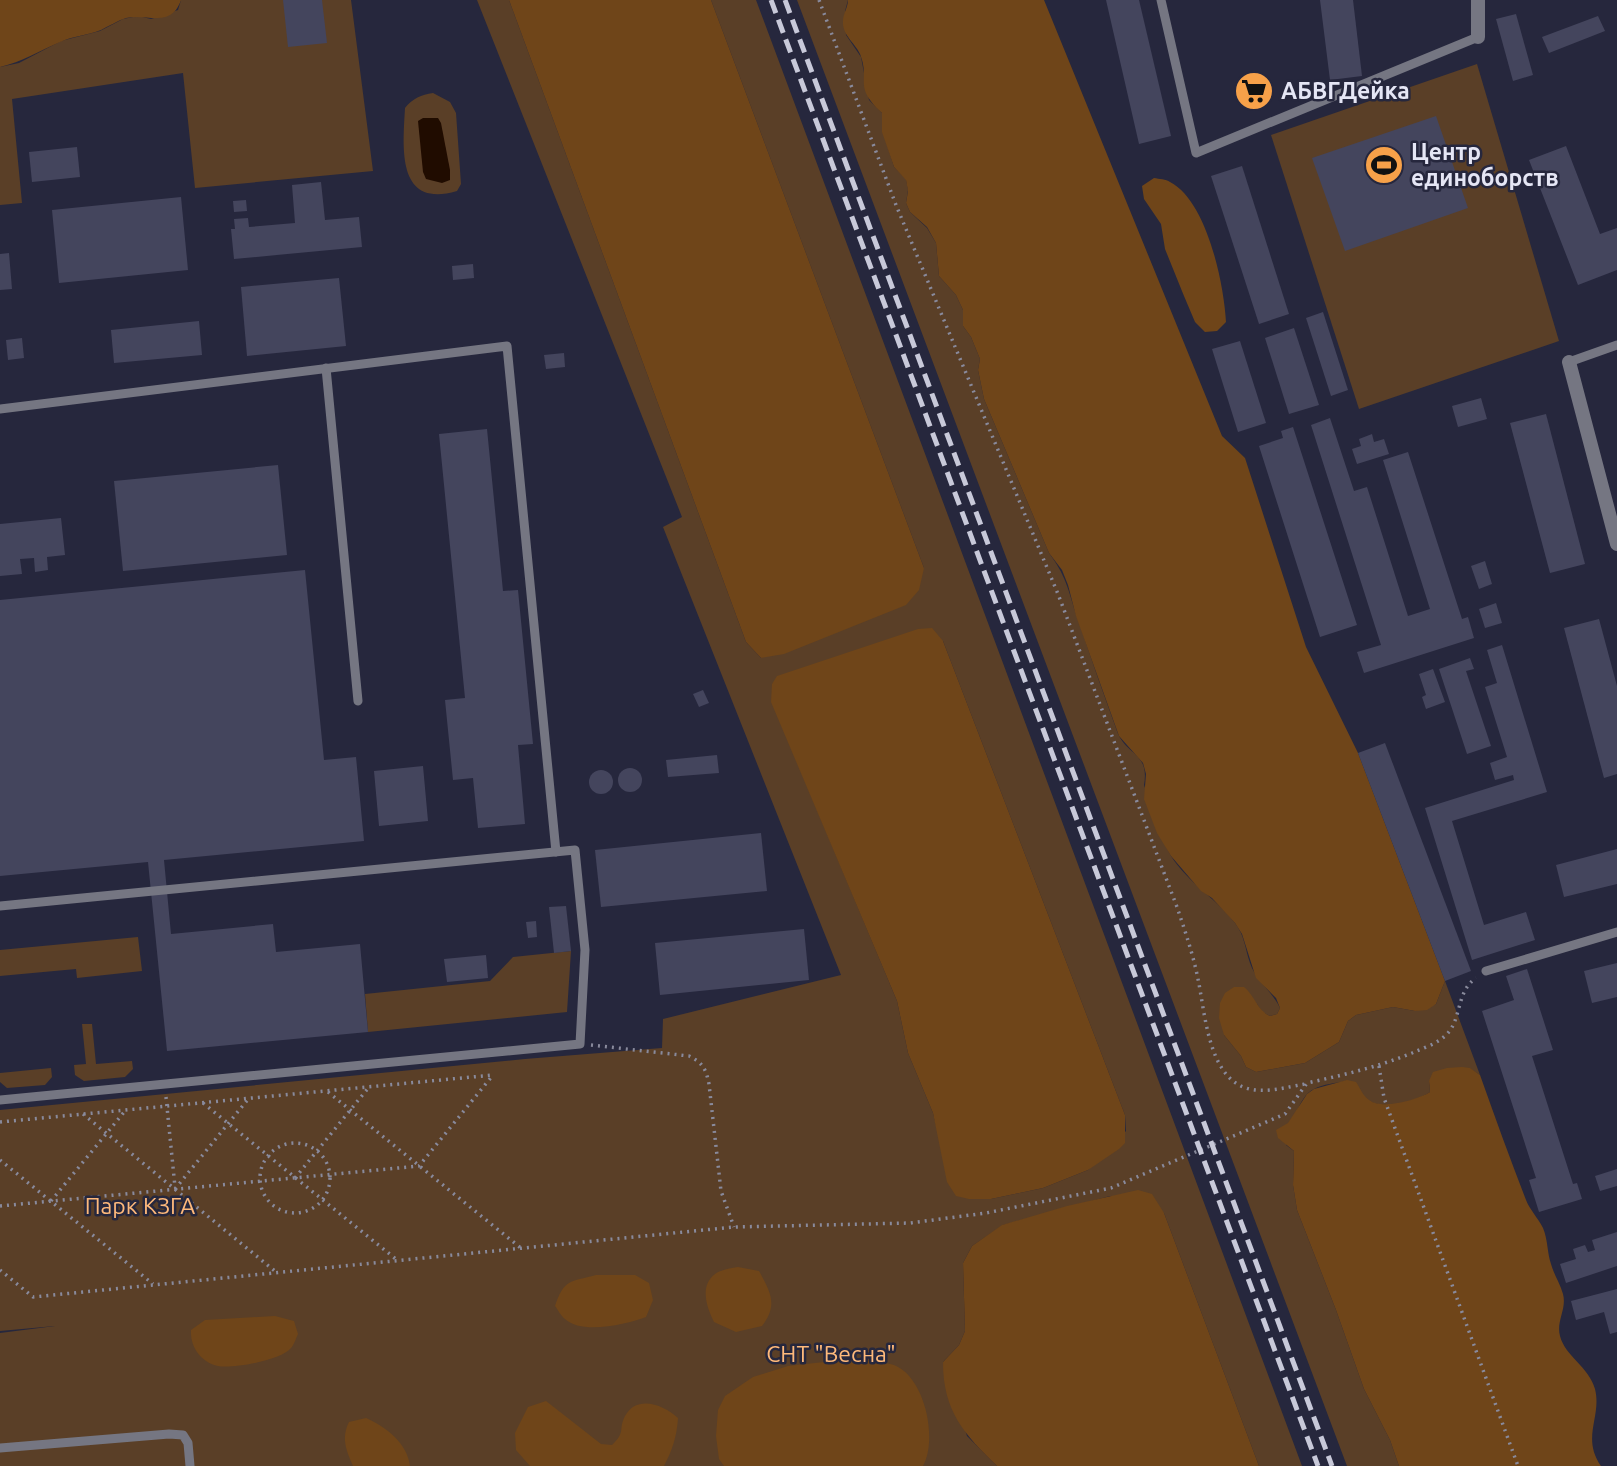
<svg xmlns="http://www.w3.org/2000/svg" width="1617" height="1466" font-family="Ubuntu,sans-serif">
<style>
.green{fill:#5a3f27;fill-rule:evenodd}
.forest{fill:#6f4519}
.water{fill:#200c00}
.building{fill:#44455d}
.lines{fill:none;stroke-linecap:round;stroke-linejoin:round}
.path{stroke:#898a9c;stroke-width:3.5;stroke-dasharray:2 5;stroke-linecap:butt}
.service{stroke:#757682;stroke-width:9}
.minor{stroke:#757682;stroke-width:14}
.rail{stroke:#c8c9d9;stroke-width:5;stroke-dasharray:14 7;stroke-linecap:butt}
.labels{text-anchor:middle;stroke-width:5;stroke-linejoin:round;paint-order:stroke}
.poi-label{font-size:23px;font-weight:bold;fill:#e5e6f5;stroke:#26273d;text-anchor:start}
.park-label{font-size:23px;fill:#feb97b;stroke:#26273d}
</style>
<rect width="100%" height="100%" fill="#26273d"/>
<!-- green -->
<g class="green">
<polygon points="181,0 351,0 373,171 195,188 183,73 12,99 22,203 0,205 0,67 19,63 61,41 100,31 123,19 138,16 151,19 178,10"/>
<path d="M477 0H509L746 642 761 658 924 568 711 0H756L1302 1466H1259L1164 1213 1110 1196 1003 1225 972 1246 963 1263 965 1331 959 1345 943 1362 967 1436 997 1466H0V1333L55 1326 0 1331V1110L525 1059 662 1048 663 1019 841 975 663 527 682 517ZM943 641 1125 1115 1126 1131 1088 1170 1043 1188 991 1199 938 1133 933 1113 908 1053 897 1001 772 702V684Z"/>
<path d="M797 0H848L845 11 846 35 861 57 869 100 882 113 883 132 894 167 906 179 908 190 906 203 910 212 927 228 936 243 939 276 956 295 963 310V326L971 337 980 359 978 370 984 399 1049 553C1069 580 1068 593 1079 622 1091 659 1104 695 1117 731 1125 755 1150 752 1144 785 1152 807 1160 837 1171 856 1188 883 1216 898 1235 923 1245 936 1245 949 1250 963 1256 981 1273 992 1280 1008L1277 1014 1270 1016 1262 1012 1257 1004 1224 1035 1241 1056 1246 1067 1256 1072 1305 1063 1339 1042 1348 1021 1356 1015 1393 1007 1415 1011 1436 1004 1445 981 1480 1075 1469 1068 1429 1081 1430 1092C1417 1101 1390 1108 1374 1103 1364 1100 1354 1087 1347 1081 1336 1083 1323 1084 1314 1089 1297 1097 1292 1129 1286 1145L1294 1151 1293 1185 1297 1210 1336 1310 1364 1389 1390 1440 1399 1466H1347Z"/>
<polygon points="1477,64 1559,341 1359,409 1271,135"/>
<path d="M433 93 450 102 456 113 461 184 457 191C396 209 403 147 405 108 413 98 421 95 433 93Z"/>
<polygon points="138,937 142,971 77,978 76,969 0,976 0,950"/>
<polygon points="571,951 567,1012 368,1032 365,994 490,981 513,957"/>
<polygon points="82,1024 92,1024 96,1064 132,1061 133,1069 125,1077 84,1081 75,1075 74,1065 86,1064"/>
<polygon points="51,1068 52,1077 45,1085 7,1088 0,1082 0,1073"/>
</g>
<!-- forest -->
<g class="forest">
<path d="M0 0H181C171 29 147 13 126 18 117 21 109 26 101 30 88 35 73 36 60 42 39 51 22 62 0 67Z"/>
<polygon points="509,0 711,0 924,568 919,590 906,605 784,654 761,658 746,642"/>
<path d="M848 0H1044L1222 436 1245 458 1306 647 1358 753 1445 981 1436 1004 1427 1010 1415 1011 1393 1007 1356 1015 1348 1021 1339 1042 1305 1063 1256 1072 1246 1067 1241 1056 1224 1035 1219 1018 1220 1003 1225 993 1234 987H1244C1255 996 1257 1010 1270 1016L1277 1014 1280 1008 1276 998 1256 978 1242 934 1235 923 1212 898 1201 891 1171 856 1157 833 1144 799 1146 774 1143 763 1119 736 1076 616 1068 585 1062 570 1049 553 984 399 978 370 980 359 971 337 963 326V310L956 295 939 276 936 243 927 227 910 212 906 203 908 191 906 180 894 167 882 132V113C852 85 871 82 860 54 855 43 842 35 843 21 843 14 848 7 848 0Z"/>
<path d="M1154 178C1159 179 1166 179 1170 182 1207 201 1224 284 1226 322L1217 331 1205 332 1195 322 1184 296 1165 249 1161 224 1144 199 1142 186Z"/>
<polygon points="932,628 943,641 1125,1115 1125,1143 1119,1149 1088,1170 1043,1188 991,1199 969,1199 956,1196 947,1182 933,1113 908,1053 897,1001 771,702 772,684 777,676 918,629"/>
<path d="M1462 1067 1470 1068 1480 1075C1495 1117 1510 1159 1526 1200 1530 1210 1538 1218 1543 1228 1548 1240 1547 1252 1551 1264 1554 1275 1560 1283 1563 1294 1567 1309 1556 1321 1560 1336 1565 1356 1589 1367 1595 1389 1602 1417 1581 1437 1601 1466H1399L1390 1440 1364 1389 1336 1310 1297 1210 1293 1185 1294 1151 1278 1138 1276 1130 1288 1123 1307 1094 1314 1089 1347 1080 1356 1082C1360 1088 1363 1096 1369 1100 1382 1110 1417 1100 1430 1092L1429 1081 1433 1072 1447 1068Z"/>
<path d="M1138 1190 1152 1194 1164 1213 1259 1466H997C964 1434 943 1411 943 1362L959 1345 965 1331 963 1263 972 1246 1002 1225 1067 1206Z"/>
<path d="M738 1267 759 1271C771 1293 778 1305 762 1326L736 1332 714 1322C707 1308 699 1286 715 1274 720 1270 731 1268 738 1267Z"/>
<path d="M596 1275H635L649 1283 653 1300 646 1317C627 1324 582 1335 565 1319 561 1316 558 1310 555 1306 564 1279 570 1282 596 1275Z"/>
<path d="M275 1316 294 1321 298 1334C296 1338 294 1345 291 1348 282 1360 232 1369 218 1366 201 1362 190 1347 191 1330L205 1320Z"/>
<path d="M851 1359C864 1361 881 1361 894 1365 925 1377 938 1439 923 1466H724L719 1459 716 1436 718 1410 725 1396 753 1377 788 1366Z"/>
<path d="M546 1401 601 1444 612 1445C626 1432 618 1430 625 1416 637 1394 664 1405 678 1418 677 1436 672 1451 664 1466H530L516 1450 515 1433 528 1407Z"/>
<path d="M366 1418C386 1427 407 1443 410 1466H353C346 1450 341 1438 349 1422Z"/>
</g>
<!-- water -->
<polygon class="water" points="423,118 438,118 441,123 450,170 450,180 442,183 426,179 423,172 418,121"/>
<!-- building -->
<g class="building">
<polygon points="283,0 322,0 327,43 288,47"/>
<polygon points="1106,0 1139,0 1171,136 1139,144"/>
<polygon points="1320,0 1353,0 1362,76 1330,80"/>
<polygon points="1516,14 1533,75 1513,81 1496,19"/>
<polygon points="1598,16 1605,31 1549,53 1542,37"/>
<polygon points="1261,75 1271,97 1249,106 1241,84"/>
<polygon points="1436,116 1468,208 1345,251 1312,158"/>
<polygon points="1566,146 1600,234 1617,228 1617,270 1578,285 1529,160"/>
<polygon points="77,147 80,177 32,182 29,152"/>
<polygon points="1242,166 1289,314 1259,324 1211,176"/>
<polygon points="321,182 325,220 359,217 362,247 234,259 231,229 235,229 234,219 248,218 249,227 295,223 292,185"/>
<polygon points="181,197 188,270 59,283 52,210"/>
<polygon points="246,200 247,211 234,212 233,201"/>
<polygon points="9,253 12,289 0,290 0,254"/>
<polygon points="473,264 474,278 453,280 452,266"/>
<polygon points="339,278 346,346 247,356 241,287"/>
<polygon points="1323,312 1348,390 1331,396 1306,318"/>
<polygon points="199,321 202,355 114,363 111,330"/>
<polygon points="1294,328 1319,405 1289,414 1265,338"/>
<polygon points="22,338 24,358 8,360 6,340"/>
<polygon points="1240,341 1266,423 1238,432 1212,349"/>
<polygon points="564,353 565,367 546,369 544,355"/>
<polygon points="1481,398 1487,419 1458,427 1452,406"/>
<polygon points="1546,414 1585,564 1550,573 1510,423"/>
<polygon points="1330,418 1354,491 1367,487 1408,616 1430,609 1383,460 1408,452 1462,619 1468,617 1474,638 1364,673 1357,652 1381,645 1311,425"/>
<polygon points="1293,427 1357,625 1320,637 1259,446 1283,438 1281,431"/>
<polygon points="487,429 503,591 518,590 533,744 518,745 525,824 478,828 473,778 453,780 445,700 465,698 439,434"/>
<polygon points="1372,434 1374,442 1384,439 1389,454 1357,464 1352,449 1361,446 1359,439"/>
<polygon points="278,465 287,555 123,571 114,481"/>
<polygon points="61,518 65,555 47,557 48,570 35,572 34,558 20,559 22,574 0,576 0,524"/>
<polygon points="1485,561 1492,584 1479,589 1471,566"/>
<polygon points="305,570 324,760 356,757 364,841 164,860 171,934 273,924 276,952 360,944 368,1032 167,1051 148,862 0,876 0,600"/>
<polygon points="1496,603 1502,623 1485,628 1479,609"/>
<polygon points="1599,619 1617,686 1617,774 1604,778 1564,628"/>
<polygon points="1502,645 1547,792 1452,821 1484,925 1526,912 1535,940 1472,960 1425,808 1514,780 1513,775 1495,780 1490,763 1507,757 1485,687 1497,683 1487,650"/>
<polygon points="1470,658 1474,669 1466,671 1491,746 1467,754 1439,669"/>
<polygon points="1433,669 1445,702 1426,709 1422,697 1426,695 1419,674"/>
<polygon points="703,690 709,703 699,707 693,694"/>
<polygon points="1385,743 1471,971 1445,981 1358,753"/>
<polygon points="717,755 719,773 668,777 666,760"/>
<polygon points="423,766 428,821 379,826 374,771"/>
<circle cx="630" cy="780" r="12"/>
<circle cx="601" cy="782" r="12"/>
<polygon points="761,833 767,891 601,907 595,850"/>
<polygon points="1617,849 1617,884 1564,897 1556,865"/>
<polygon points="566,906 571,951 554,953 549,907"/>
<polygon points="536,921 537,937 528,938 526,922"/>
<polygon points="804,929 809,980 660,995 655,943"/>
<polygon points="486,955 488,978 447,982 444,959"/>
<polygon points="1617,963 1617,997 1592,1003 1584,971"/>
<polygon points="1527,969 1553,1050 1532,1056 1573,1184 1577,1183 1582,1199 1539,1212 1529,1180 1536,1178 1482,1011 1514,1000 1506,976"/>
<polygon points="1617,1169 1617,1186 1600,1191 1595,1176"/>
<polygon points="1617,1232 1617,1266 1566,1283 1560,1264 1576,1259 1573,1249 1585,1245 1588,1252 1595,1250 1592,1240"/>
<polygon points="1617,1289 1617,1332 1610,1334 1604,1312 1576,1320 1571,1301"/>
</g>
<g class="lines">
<!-- path -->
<g class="path">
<path d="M819 0 896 205 1058 594 1177 907C1185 931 1193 954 1198 979 1205 1012 1208 1076 1246 1088 1264 1094 1287 1087 1305 1084"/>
<path d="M591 1045 689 1056C703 1063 706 1069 709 1084L721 1191 734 1227"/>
<polyline points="1379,1066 1384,1098 1518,1466"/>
<polyline points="328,1092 522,1249"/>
<polyline points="166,1097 175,1187"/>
<polyline points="203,1103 397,1260"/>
<polyline points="83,1114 276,1272"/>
<polyline points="0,1122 493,1075"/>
<circle cx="295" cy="1178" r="35"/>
<polyline points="0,1160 153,1284"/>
<polyline points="295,1178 369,1087"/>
<polyline points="175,1189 249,1098"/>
<polyline points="51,1201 125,1111"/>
<polyline points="0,1206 419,1166 493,1075"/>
<path d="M0 1270 33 1297 734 1227 910 1223 986 1213 1111 1188 1285 1114 1307 1083C1343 1075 1378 1067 1412 1053 1423 1048 1437 1044 1446 1035 1462 1020 1456 991 1476 978"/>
</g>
<!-- service -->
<g class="service">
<polyline points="1161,0 1196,153 1478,37"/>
<polyline points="1569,362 1617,345"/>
<polyline points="326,368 358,701"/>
<polyline points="0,409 507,346 556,852"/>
<polyline points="0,906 575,850 585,950 580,1044 0,1100"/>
<polyline points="1486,971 1617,932"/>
<polyline points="0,1448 169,1434 183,1435 188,1443 190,1466"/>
</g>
<!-- minor -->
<g class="minor">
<polyline points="1478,0 1478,37"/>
<polyline points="1569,362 1617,544"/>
</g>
<!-- rail -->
<g class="rail">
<polyline points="771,0 1318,1466"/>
<polyline points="785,0 1332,1466"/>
</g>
</g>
<!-- icons -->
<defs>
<symbol id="supermarket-disc" viewBox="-11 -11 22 22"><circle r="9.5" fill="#f7a149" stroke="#26273d"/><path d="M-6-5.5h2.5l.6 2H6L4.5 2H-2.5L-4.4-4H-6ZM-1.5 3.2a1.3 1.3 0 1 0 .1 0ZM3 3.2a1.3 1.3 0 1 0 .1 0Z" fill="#111"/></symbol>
<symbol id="stadium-disc" viewBox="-11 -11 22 22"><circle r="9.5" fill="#f7a149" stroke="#26273d"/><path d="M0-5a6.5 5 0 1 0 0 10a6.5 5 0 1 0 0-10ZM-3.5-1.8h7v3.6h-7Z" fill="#111"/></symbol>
</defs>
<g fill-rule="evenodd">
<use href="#supermarket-disc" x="1232" y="69" width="44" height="44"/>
<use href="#stadium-disc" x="1362" y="143" width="44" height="44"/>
</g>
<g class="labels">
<!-- poi labels -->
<g class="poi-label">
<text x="1281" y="99">АБВГДейка</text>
<text x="1411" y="160">Центр<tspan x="1411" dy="26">единоборств</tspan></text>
</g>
<!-- park labels -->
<g class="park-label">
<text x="140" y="1214">Парк КЗГА</text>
<text x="831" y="1362">СНТ "Весна"</text>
</g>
</g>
</svg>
